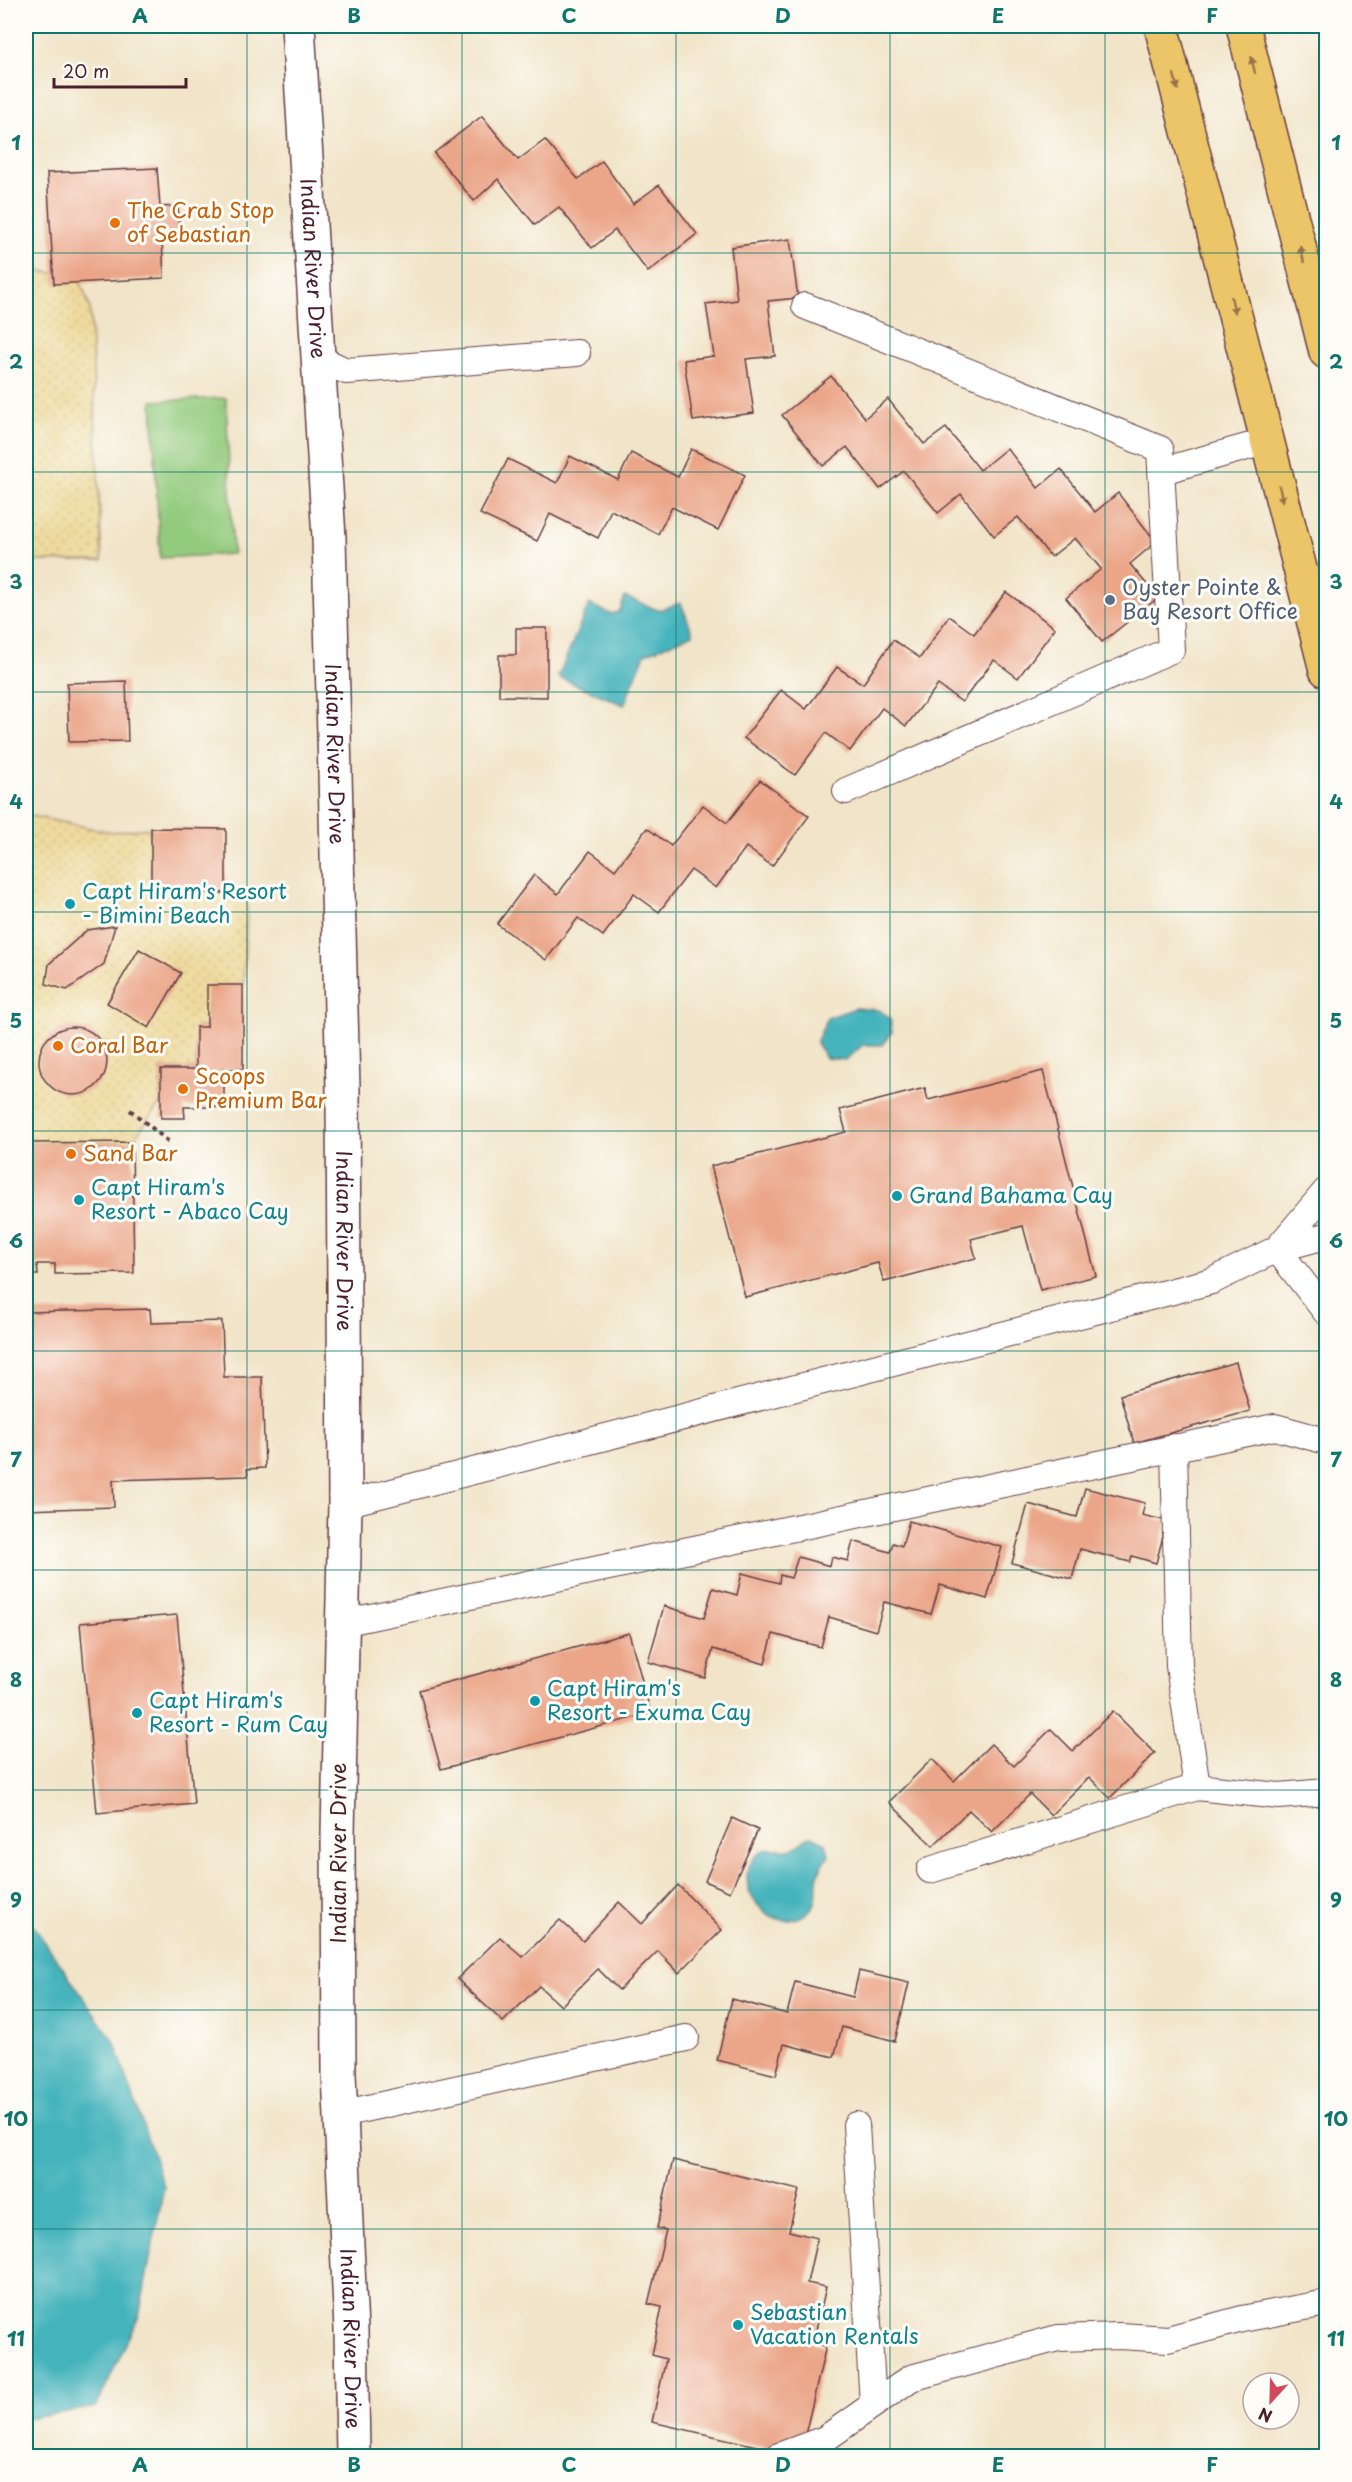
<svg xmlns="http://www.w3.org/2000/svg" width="1352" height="2482" font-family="'Playpen Sans',sans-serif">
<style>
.sand{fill:url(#sand-dots);stroke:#9c7c64;stroke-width:1.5}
.park{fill:#93cb7e;stroke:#6e7554;stroke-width:1.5}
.water{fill:#44b3bc;stroke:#476974;stroke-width:1.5}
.building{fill:#eba689}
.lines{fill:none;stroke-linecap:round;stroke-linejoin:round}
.service-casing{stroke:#633d43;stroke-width:28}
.tertiary-casing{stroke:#633d43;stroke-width:36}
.primary-casing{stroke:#633d43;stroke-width:36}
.path{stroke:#633d43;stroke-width:4;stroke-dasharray:4.5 4.5;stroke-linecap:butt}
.service{stroke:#fff;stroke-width:26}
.tertiary{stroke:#fff;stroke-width:33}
.primary{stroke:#edc569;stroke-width:33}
.oneway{fill:#9c724a}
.grid{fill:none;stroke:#0f766e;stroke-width:1.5;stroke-opacity:0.55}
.food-dot{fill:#e8710a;stroke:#fdfcf7;stroke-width:2}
.service-dot{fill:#5c6f8a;stroke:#fdfcf7;stroke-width:2}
.culture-dot{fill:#0f9aa8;stroke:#fdfcf7;stroke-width:2}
.labels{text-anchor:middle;stroke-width:6;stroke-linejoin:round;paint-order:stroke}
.food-label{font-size:21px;fill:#c56008;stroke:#fdfcf7;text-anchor:start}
.street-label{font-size:21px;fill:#4a1f2b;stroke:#fdfcf7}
.service-label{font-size:21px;fill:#4e5e75;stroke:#fdfcf7;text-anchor:start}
.culture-label{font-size:21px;fill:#0d838f;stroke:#fdfcf7;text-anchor:start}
.neatline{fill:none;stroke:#0f766e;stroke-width:2}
.grid-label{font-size:20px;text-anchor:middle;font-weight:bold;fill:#0f766e}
</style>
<defs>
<pattern id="sand-dots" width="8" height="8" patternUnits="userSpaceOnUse" patternTransform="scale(1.5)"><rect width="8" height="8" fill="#eeda9e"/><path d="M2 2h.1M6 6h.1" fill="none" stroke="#cebb88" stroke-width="1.8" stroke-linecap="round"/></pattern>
</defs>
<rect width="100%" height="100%" fill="#fdfcf7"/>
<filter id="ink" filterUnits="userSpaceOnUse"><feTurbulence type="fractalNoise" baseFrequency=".0167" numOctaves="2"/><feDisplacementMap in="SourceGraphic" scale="12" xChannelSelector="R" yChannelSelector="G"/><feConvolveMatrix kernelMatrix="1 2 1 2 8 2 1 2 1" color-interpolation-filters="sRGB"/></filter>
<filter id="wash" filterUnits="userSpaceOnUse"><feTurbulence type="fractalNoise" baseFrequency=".008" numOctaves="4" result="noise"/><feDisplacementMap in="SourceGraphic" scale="24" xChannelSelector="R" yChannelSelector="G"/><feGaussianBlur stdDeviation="1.35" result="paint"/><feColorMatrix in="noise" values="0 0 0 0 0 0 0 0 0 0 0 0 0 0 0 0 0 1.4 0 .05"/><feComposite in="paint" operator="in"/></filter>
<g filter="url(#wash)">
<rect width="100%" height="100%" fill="#f1e4c8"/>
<!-- sand -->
<g class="sand">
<polygon points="26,269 79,277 90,308 102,561 26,561"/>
<polygon points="26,815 110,832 151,828 151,892 226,893 248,899 243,985 207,986 207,1027 196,1027 196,1069 161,1069 161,1102 132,1142 26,1143"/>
</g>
<!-- park -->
<polygon class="park" points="226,398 233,554 160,558 152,401"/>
<!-- water -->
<g class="water">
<polygon points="625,597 658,610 681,603 693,634 645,654 624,705 558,677 589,604 611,614 619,612"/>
<polygon points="855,1008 879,1010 890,1018 892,1032 883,1045 863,1045 845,1060 826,1058 816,1043 827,1018"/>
<path d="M812 1836 826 1843 829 1855C825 1861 820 1868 818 1875 814 1888 821 1899 810 1910 776 1945 721 1881 761 1852 772 1845 782 1852 792 1848 800 1845 804 1838 812 1836Z"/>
<polygon points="26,1915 115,2043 164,2187 139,2316 96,2407 26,2419"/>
</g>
<g id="blocks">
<!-- building -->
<g class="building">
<polygon points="482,116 518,160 545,140 578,179 602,161 633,204 659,185 697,234 648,272 615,230 592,248 559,207 535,225 498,179 474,201 434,153"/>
<polygon points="157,168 160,207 178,206 180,238 162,240 164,278 54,284 47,173"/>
<polygon points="790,239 798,298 768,301 775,356 746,359 754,413 693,421 684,360 714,356 706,304 737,300 731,247"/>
<polygon points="831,376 865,418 888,399 924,444 946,428 980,470 1007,448 1038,488 1061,469 1095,512 1118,493 1156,542 1130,564 1158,598 1102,642 1066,598 1101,569 1075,538 1051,557 1018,517 994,536 961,494 938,513 904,471 880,489 847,447 823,466 782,415"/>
<polygon points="691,449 745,475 718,530 672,507 658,534 611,510 598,538 550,514 537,541 480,514 508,459 557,483 570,456 618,480 631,453 678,477"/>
<polygon points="1006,592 1055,628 1018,678 994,660 962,702 938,685 906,726 882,708 850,751 826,733 795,775 744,738 781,690 806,709 837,667 863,684 893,640 920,658 949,616 974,634"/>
<polygon points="516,628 547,628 547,697 499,696 499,655 516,655"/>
<polygon points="126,681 128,741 69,742 67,683"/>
<polygon points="760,780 809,816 772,866 746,847 716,888 691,870 659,912 634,894 603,936 578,918 546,960 497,924 534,875 558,894 590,851 615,870 647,828 671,846 703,805 727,823"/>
<polygon points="151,828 226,829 226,893 151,892"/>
<polygon points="115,926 104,964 67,990 46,984 49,964 87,930"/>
<polygon points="139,949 181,973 149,1028 107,1003"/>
<polygon points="207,985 243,985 243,1069 224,1069 224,1107 184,1107 185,1118 161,1118 161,1069 196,1069 196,1027 207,1027"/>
<circle cx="73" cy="1061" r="34"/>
<polygon points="1043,1071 1096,1276 1040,1290 1023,1226 971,1239 976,1258 884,1282 878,1263 745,1297 711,1166 846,1132 840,1110 925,1088 928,1100"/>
<polygon points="132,1142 134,1273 55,1274 55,1264 37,1264 38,1275 26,1275 26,1143"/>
<polygon points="150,1309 151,1323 222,1321 224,1377 262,1377 265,1468 247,1469 248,1476 113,1480 114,1507 26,1510 26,1312"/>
<polygon points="1236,1362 1250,1411 1134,1443 1120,1395"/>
<polygon points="1085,1488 1145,1503 1142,1515 1167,1521 1156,1563 1132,1556 1130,1562 1080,1549 1072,1579 1012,1563 1028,1504 1077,1517"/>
<polygon points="909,1521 1002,1547 987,1599 940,1585 931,1614 884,1602 876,1631 829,1617 821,1647 773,1634 765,1664 713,1649 705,1678 648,1662 664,1606 704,1618 713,1588 737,1595 742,1573 779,1583 780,1575 791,1578 798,1557 830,1566 832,1557 848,1561 853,1541 890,1552 893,1543 902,1546"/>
<polygon points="177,1615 194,1804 97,1813 80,1623"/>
<polygon points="629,1633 651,1713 441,1769 419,1690"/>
<polygon points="1113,1711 1155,1753 1110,1798 1089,1777 1051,1815 1030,1794 992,1832 969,1810 933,1846 889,1802 932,1759 954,1781 991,1744 1014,1766 1051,1729 1073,1751"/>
<polygon points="732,1818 758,1830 730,1892 705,1881"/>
<polygon points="678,1885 722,1930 679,1973 658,1951 619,1990 598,1969 561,2006 539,1986 503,2022 457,1979 500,1937 523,1957 560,1920 583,1941 619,1902 642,1924"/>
<polygon points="859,1971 909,1983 895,2041 842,2027 834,2057 784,2044 776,2075 717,2060 732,1999 787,2014 795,1982 853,1997"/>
<polygon points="673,2160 799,2190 789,2231 817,2238 807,2283 826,2287 813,2343 826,2346 800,2456 652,2422 666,2359 652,2355 662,2307 648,2304 666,2230 657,2228"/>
</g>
</g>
</g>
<g filter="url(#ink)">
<use href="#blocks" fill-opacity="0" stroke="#633d43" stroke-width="1.5"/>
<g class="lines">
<defs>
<g id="service">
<polyline points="805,306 1160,449 1171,650 846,791"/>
<polyline points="318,358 346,371 577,353"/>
<polyline points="1162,471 1268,441"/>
<polyline points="1277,1249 1326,1312"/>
<polyline points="1277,1249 1326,1191"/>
<polyline points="1174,1447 1179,1666 1197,1787"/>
<polyline points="345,1504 1212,1281 1277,1249 1326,1236"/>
<polyline points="342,1623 1275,1427 1326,1441"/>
<polyline points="930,1870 1197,1787 1279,1796 1326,1792"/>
<polyline points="341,2114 686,2038"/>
<polyline points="856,2125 873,2405"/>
<polyline points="779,2456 825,2439 911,2378 1058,2338 1120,2336 1168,2339 1242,2319 1326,2303"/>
</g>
<g id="tertiary">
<path id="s1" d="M298 26 329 538 343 1088 345 1504 338 1833 339 2074 351 2330 353 2456"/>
</g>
<g id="primary">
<polyline points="1161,26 1326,670"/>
<polyline points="1243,26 1326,352"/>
</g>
</defs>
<!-- service casing -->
<use href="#service" class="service-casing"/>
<!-- tertiary casing -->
<use href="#tertiary" class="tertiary-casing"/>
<!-- primary casing -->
<use href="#primary" class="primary-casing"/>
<!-- path -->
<polyline class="path" points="130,1110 169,1142"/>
<!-- service -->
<use href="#service" class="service"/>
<!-- tertiary -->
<use href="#tertiary" class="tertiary"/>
<!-- primary -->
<use href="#primary" class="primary"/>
</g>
<!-- one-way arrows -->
<defs><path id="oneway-solid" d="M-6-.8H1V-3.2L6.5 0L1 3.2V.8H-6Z" transform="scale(1.5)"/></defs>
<g class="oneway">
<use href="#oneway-solid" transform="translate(1253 65) rotate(-104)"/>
<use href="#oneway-solid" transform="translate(1176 82) rotate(76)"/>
<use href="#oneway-solid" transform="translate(1302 254) rotate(-104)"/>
<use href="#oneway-solid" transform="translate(1233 305) rotate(76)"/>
<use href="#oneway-solid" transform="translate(1281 494) rotate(76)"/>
</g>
</g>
<!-- grid -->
<path class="grid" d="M247 26V2456M462 26V2456M676 26V2456M890 26V2456M1105 26V2456M26 253H1326M26 472H1326M26 692H1326M26 912H1326M26 1131H1326M26 1351H1326M26 1570H1326M26 1790H1326M26 2010H1326M26 2229H1326"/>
<!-- markers -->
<g class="food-dot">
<circle cx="115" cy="223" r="6"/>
<circle cx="58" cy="1046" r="6"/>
<circle cx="183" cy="1089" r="6"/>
<circle cx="71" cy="1154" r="6"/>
</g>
<circle class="service-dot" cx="1110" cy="600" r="6"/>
<g class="culture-dot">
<circle cx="70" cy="904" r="6"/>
<circle cx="897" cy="1196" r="6"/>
<circle cx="79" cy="1200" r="6"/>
<circle cx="535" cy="1701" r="6"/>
<circle cx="137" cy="1713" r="6"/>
<circle cx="738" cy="2325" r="6"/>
</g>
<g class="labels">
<!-- food labels -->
<g class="food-label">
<text x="127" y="218">The Crab Stop<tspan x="127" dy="24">of Sebastian</tspan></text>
<text x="70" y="1053">Coral Bar</text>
<text x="195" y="1084">Scoops<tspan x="195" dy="24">Premium Bar</tspan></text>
<text x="83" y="1161">Sand Bar</text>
</g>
<!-- street labels -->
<g class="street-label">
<text dy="7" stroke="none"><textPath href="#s1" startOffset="243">Indian River Drive</textPath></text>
<text dy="7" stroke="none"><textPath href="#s1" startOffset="729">Indian River Drive</textPath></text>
<text dy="7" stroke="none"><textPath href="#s1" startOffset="1216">Indian River Drive</textPath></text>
<text transform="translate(339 1853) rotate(-90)" y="7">Indian River Drive</text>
<text dy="7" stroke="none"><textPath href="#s1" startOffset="2314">Indian River Drive</textPath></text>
</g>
<!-- service labels -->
<g class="service-label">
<text x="1122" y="595">Oyster Pointe &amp;<tspan x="1122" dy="24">Bay Resort Office</tspan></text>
</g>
<!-- culture labels -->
<g class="culture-label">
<text x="82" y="899">Capt Hiram's Resort<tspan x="82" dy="24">- Bimini Beach</tspan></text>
<text x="91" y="1195">Capt Hiram's<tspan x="91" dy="24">Resort - Abaco Cay</tspan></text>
<text x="909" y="1203">Grand Bahama Cay</text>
<text x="547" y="1696">Capt Hiram's<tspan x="547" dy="24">Resort - Exuma Cay</tspan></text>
<text x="149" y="1708">Capt Hiram's<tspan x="149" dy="24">Resort - Rum Cay</tspan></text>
<text x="750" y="2320">Sebastian<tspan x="750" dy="24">Vacation Rentals</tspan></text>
</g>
</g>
<!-- margin -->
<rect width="1352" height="2482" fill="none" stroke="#fdfcf7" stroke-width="66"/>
<!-- north arrow -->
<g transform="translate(1271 2401) rotate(202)"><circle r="28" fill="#fdfcf7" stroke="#b5a4a5" stroke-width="1.5"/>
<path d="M0-4.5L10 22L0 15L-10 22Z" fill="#d1495b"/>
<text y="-9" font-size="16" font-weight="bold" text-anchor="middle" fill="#4a1f2b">N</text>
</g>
<!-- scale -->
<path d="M54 78v9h132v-9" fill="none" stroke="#4a1f2b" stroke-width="3"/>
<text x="63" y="78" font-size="18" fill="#4a1f2b" stroke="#fdfcf7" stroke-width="4.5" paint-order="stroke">20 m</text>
<rect x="33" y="33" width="1286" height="2416" class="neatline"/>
<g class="grid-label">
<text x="140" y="23">A</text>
<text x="354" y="23">B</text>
<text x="569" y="23">C</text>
<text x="783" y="23">D</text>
<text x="998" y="23">E</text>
<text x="1212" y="23">F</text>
<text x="16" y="150">1</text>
<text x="1336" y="150">1</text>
<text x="16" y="369">2</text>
<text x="1336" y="369">2</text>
<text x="16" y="589">3</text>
<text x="1336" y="589">3</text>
<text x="16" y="809">4</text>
<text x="1336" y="809">4</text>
<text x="16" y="1028">5</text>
<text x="1336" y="1028">5</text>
<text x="16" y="1248">6</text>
<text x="1336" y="1248">6</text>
<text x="16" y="1467">7</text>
<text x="1336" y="1467">7</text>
<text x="16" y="1687">8</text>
<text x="1336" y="1687">8</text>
<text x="16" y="1907">9</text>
<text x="1336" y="1907">9</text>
<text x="16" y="2126">10</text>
<text x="1336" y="2126">10</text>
<text x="16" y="2346">11</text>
<text x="1336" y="2346">11</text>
<text x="140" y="2472">A</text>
<text x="354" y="2472">B</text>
<text x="569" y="2472">C</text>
<text x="783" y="2472">D</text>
<text x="998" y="2472">E</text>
<text x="1212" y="2472">F</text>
</g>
</svg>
